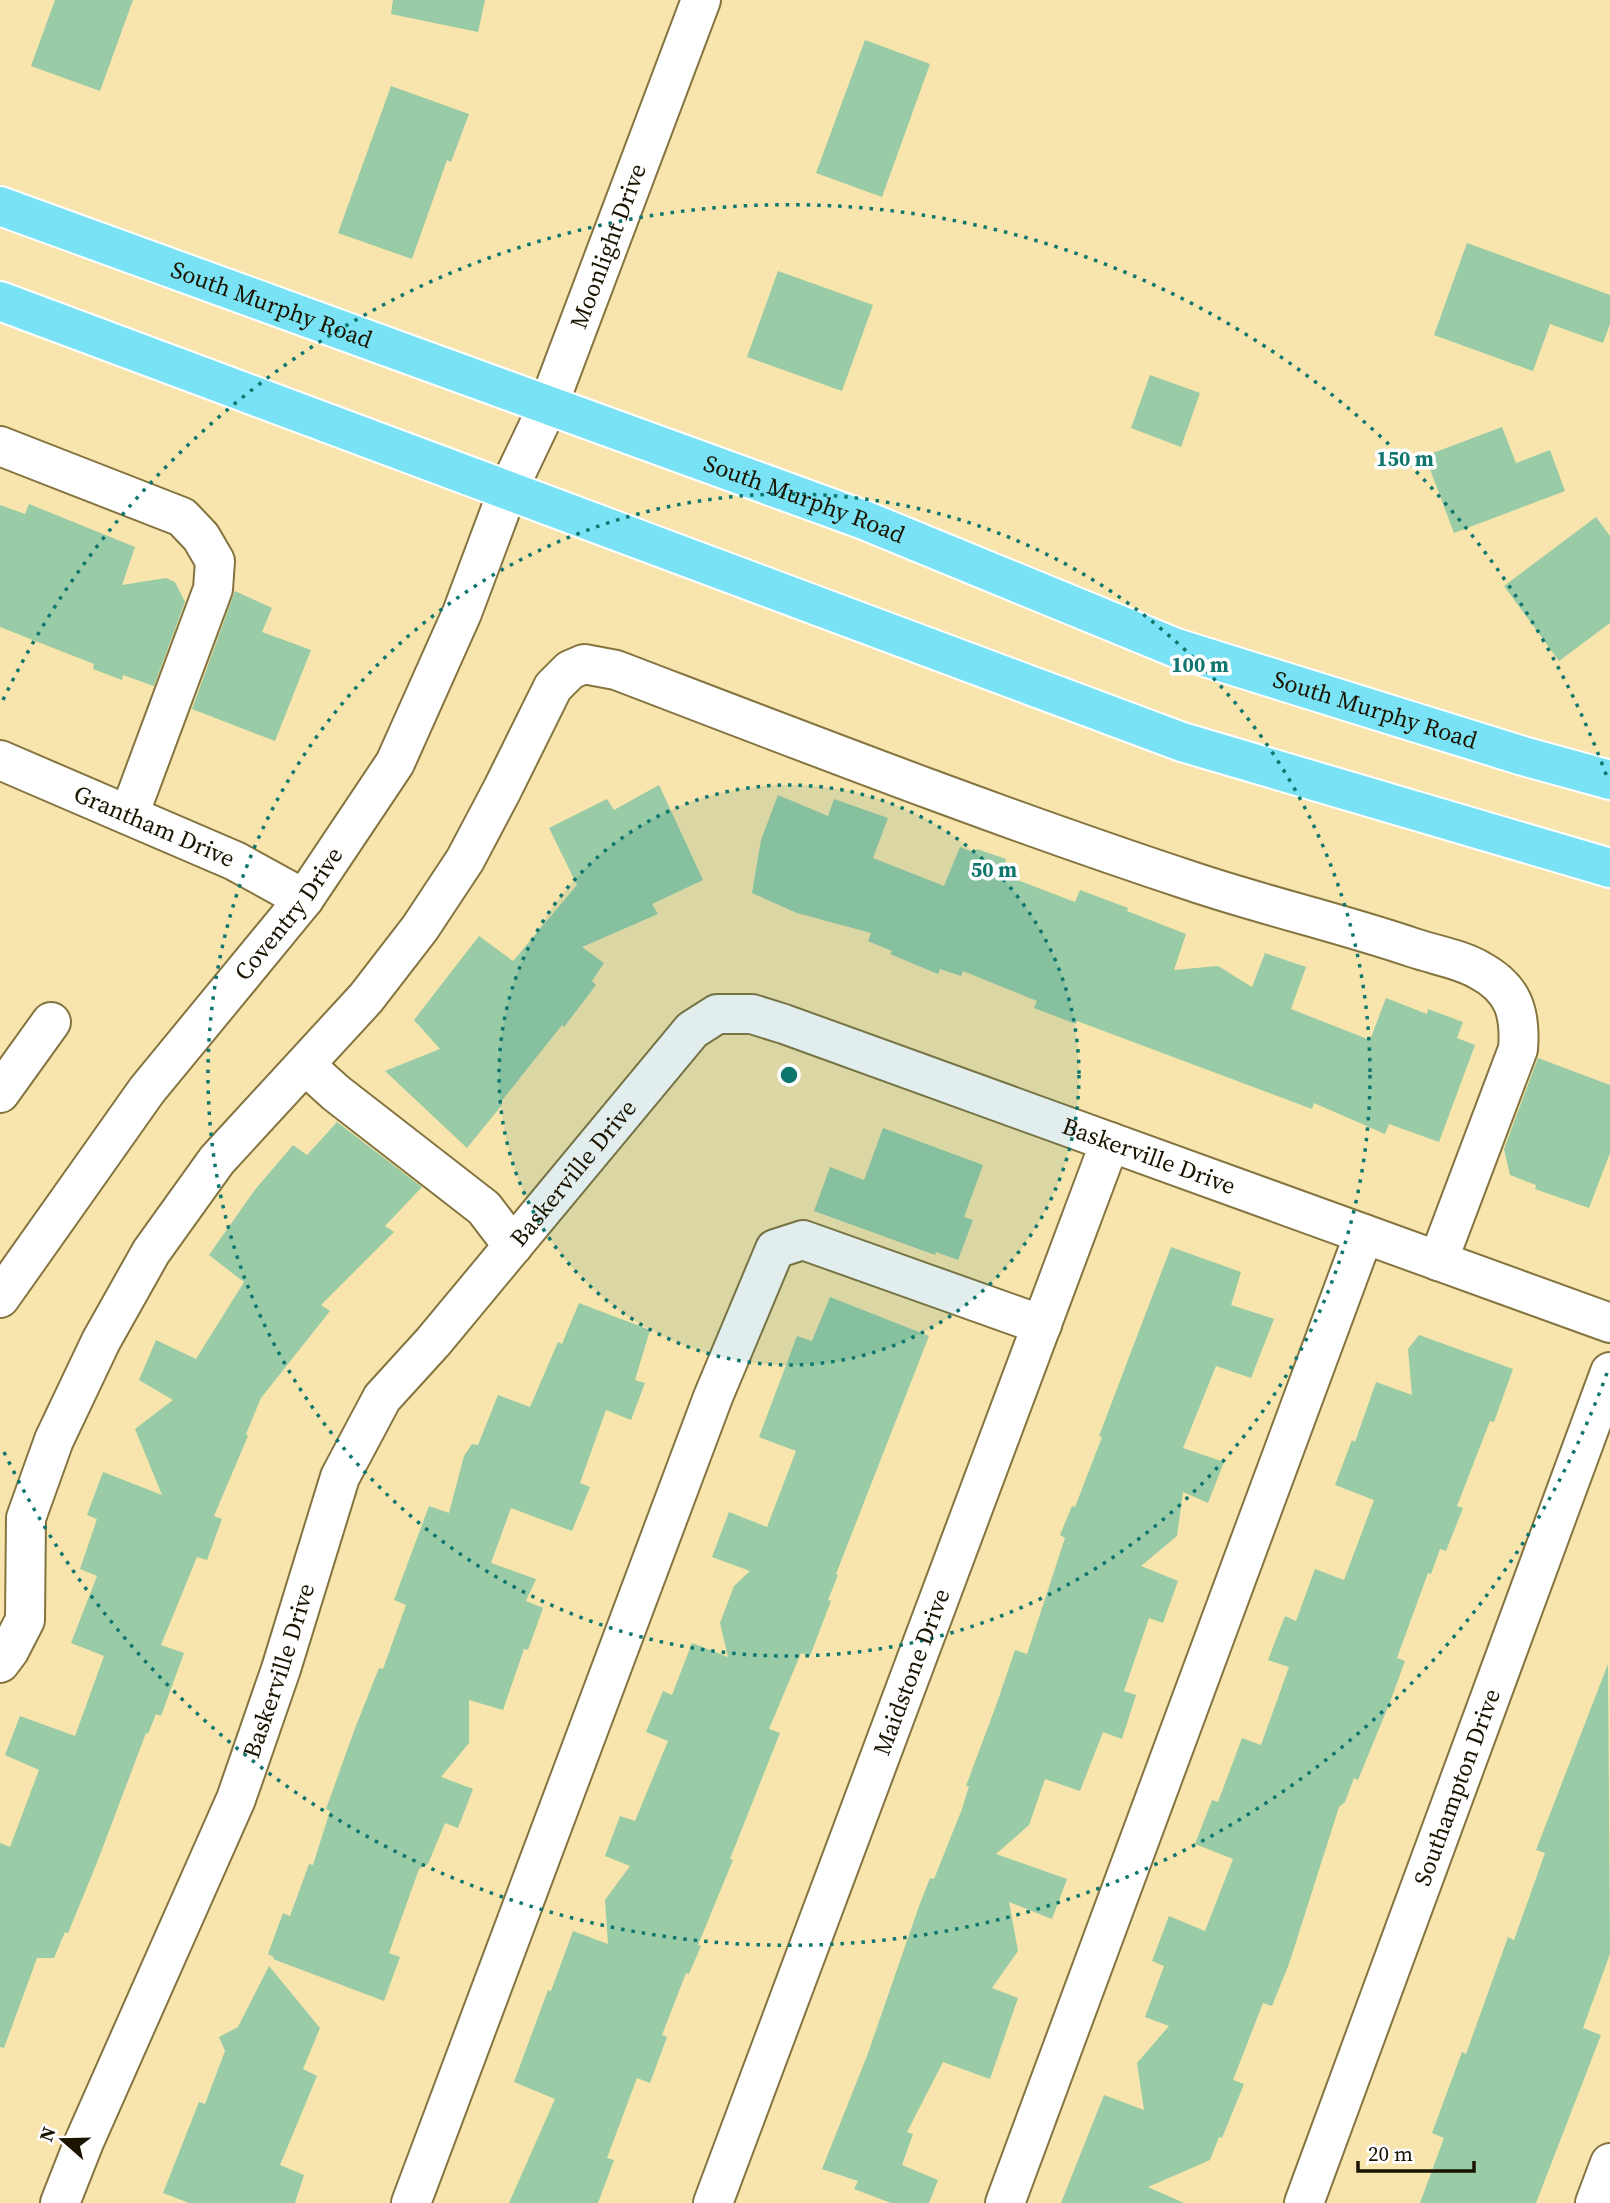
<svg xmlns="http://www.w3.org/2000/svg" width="1610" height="2203" font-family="'Source Serif 4',serif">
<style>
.building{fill:#98cba6}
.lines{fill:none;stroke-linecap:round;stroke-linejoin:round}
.minor-casing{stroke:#84743f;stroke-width:42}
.major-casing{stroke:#fff;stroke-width:42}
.minor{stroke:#fff;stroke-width:38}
.major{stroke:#79e3f5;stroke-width:38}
.ring{fill:none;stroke:#0f766e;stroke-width:3.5;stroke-dasharray:3.5 7}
.labels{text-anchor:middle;stroke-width:7;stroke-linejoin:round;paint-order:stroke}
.street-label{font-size:24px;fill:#1b1401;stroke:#fff}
.centre{fill:#0f766e;stroke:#fff;stroke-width:3.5}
.ring-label{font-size:21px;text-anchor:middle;font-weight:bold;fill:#0f766e;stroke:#fff;stroke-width:7;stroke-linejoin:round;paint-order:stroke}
</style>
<rect width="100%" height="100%" fill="#f7e5ad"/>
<!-- building -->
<g class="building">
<polygon points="55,0 133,0 100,91 31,66"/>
<polygon points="393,0 485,0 478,32 391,14"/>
<polygon points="865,40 930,64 882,197 816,173"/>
<polygon points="391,86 469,114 451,162 447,160 412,259 338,233"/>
<polygon points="1467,243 1610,295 1610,324 1603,343 1550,324 1533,371 1434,335"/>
<polygon points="778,271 873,305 842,391 747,357"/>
<polygon points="1150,375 1200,393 1181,447 1131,428"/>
<polygon points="1502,427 1516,463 1550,450 1565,491 1454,533 1425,456"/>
<polygon points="29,504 135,547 122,585 166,578 175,582 185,602 154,686 123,675 122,680 93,669 94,664 0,627 0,505 25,514"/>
<polygon points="1596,517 1610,536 1610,623 1559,661 1504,586"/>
<polygon points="235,591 272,608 262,632 311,650 275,741 192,709"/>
<polygon points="659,785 703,880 652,904 658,914 582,947 604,963 592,981 596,985 564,1027 562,1025 500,1103 502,1105 467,1148 385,1071 440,1049 414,1020 479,936 513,961 577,885 549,828 607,799 614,810"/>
<polygon points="778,795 828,816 834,799 888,818 873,858 944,886 960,847 975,853 977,849 1006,859 1005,864 1008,865 1004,875 1075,902 1080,890 1128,908 1127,911 1186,934 1174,970 1218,966 1252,987 1265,953 1306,967 1291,1009 1370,1040 1386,998 1427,1014 1428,1009 1463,1022 1457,1038 1475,1045 1439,1142 1389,1124 1385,1134 1314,1103 1312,1109 1077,1021 1076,1024 1034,1008 1037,1001 963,971 961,976 940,969 938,974 890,954 892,951 868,941 871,933 797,913 752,893 761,840"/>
<polygon points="1538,1058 1610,1085 1610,1153 1589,1208 1535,1189 1536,1185 1510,1175 1504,1149"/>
<polygon points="337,1122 422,1187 385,1226 394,1232 321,1305 330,1311 261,1398 246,1434 248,1436 214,1516 222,1519 207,1560 197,1557 161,1645 184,1653 161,1716 156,1714 148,1734 146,1733 98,1860 68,1933 65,1932 54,1958 37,1958 4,2048 0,2047 0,1843 10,1847 39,1770 5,1755 20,1716 75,1736 104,1656 71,1643 97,1576 80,1569 97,1519 87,1515 103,1472 162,1495 135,1429 173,1400 139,1380 156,1340 196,1359 244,1282 209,1255 254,1191 293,1145 307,1155"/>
<polygon points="883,1128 983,1165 964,1217 973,1220 958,1260 936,1252 935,1255 814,1211 830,1167 864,1180"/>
<polygon points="1171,1247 1241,1272 1231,1305 1274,1319 1251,1378 1216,1366 1183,1448 1224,1462 1208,1503 1183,1492 1177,1536 1141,1566 1178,1581 1163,1623 1149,1618 1124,1691 1136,1695 1122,1739 1103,1732 1080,1791 1045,1779 1029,1825 996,1854 1067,1879 1052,1919 1009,1902 1018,1951 992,1988 1018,1998 990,2079 943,2062 907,2132 913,2134 902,2165 938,2180 929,2203 891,2203 854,2189 858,2181 822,2169 867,2056 918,1909 930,1878 934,1879 962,1809 969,1786 966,1786 997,1703 1015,1650 1027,1654 1065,1538 1060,1535 1072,1506 1075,1507 1102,1437 1099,1436"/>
<polygon points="830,1297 929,1336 836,1574 838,1575 828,1600 831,1601 810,1656 801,1653 769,1729 780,1733 730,1859 733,1860 698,1945 701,1946 689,1974 686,1973 662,2035 667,2037 650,2083 637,2078 607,2158 614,2160 598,2203 509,2203 555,2099 514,2082 548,1990 551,1991 573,1931 608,1944 605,1900 630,1866 605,1856 620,1816 635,1821 668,1741 646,1732 663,1691 672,1695 692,1643 728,1657 720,1623 734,1586 750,1571 712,1557 729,1512 767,1527 796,1451 759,1437 797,1336 812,1341"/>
<polygon points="579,1303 650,1330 635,1380 645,1383 631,1420 606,1410 580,1483 590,1487 572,1531 511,1508 491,1563 536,1579 526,1601 543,1608 528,1650 524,1649 503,1710 469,1700 469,1743 441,1777 473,1789 458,1828 445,1823 428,1864 419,1869 389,1953 400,1957 384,2001 273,1959 274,1957 268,1954 283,1913 290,1916 309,1864 313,1865 330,1811 326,1809 354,1731 379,1668 383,1669 406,1605 394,1600 429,1506 449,1513 464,1456 472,1444 478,1445 498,1395 530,1407 558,1342 562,1344"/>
<polygon points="1419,1335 1513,1369 1494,1422 1490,1421 1457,1506 1463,1508 1446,1551 1440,1549 1431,1574 1428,1573 1397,1658 1405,1661 1390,1702 1358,1780 1354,1778 1345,1802 1339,1807 1289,1964 1272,2006 1263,2003 1233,2080 1244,2084 1222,2138 1219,2137 1210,2160 1148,2187 1184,2203 1061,2203 1104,2095 1144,2110 1137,2063 1169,2026 1145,2017 1164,1966 1152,1961 1169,1916 1205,1931 1233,1859 1195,1844 1212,1800 1218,1802 1242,1738 1261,1745 1289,1667 1268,1660 1285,1616 1296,1621 1315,1569 1344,1580 1374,1500 1335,1485 1352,1440 1355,1442 1376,1382 1412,1395 1408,1349"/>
<polygon points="1608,1664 1610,1954 1583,2028 1601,2035 1536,2203 1420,2203 1444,2138 1432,2133 1462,2052 1466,2054 1508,1937 1514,1940 1545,1853 1536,1850"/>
<polygon points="269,1966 320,2028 303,2069 317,2076 280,2165 304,2175 295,2203 189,2203 163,2193 199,2102 205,2104 225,2051 219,2037 238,2027"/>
</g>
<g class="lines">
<defs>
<g id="minor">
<polyline points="0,446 182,517 201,537 215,561 213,589 129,815"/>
<path id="s1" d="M0 760 235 861 304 899"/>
<polyline points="305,1065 336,1093 484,1208 513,1246"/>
<polyline points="0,1093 51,1022"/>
<path id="s2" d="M0 1298 147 1090 304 899 395 763 462 613 508 490 548 406 701 0"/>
<path d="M0 1663 9 1651 25 1620 26 1518 54 1440 101 1341 151 1252 217 1160 366 998 420 928 465 860 502 790 553 687 570 670 584 664 616 670C807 743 997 817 1191 881 1265 906 1341 923 1414 948 1435 955 1460 959 1479 970 1513 988 1521 1012 1518 1049L1438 1261"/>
<path id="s3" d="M60 2203 84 2142 236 1799 281 1669 340 1477 382 1398 433 1342 692 1030 717 1014H752L784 1024 1610 1323"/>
<polyline points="411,2203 713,1397 775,1249 803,1240 1042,1325"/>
<path id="s4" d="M713 2203 1110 1142"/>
<polyline points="1005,2203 1364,1234"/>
<path id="s5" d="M1304 2203 1610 1372"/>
<polyline points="1595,2203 1610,2163"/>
</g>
<g id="major">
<path id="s6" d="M0 206 864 520 1176 648 1523 756 1610 780"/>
<polyline points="0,301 1182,742 1610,868"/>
</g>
</defs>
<!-- minor casing -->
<use href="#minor" class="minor-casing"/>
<!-- major casing -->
<use href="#major" class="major-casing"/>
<!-- minor -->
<use href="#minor" class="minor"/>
<!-- major -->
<use href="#major" class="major"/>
</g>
<!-- distance rings -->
<circle cx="789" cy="1075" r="290" fill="#0f766e" fill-opacity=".12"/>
<g class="ring">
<circle cx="789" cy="1075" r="290"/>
<circle cx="789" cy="1075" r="581"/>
<path d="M1607 1373A871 871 0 0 1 3 1450M3 700A871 871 0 0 1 1607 777"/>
</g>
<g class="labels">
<!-- street labels -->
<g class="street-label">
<text dy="8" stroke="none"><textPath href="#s2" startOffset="1225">Moonlight Drive</textPath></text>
<text dy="8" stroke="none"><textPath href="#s6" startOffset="289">South Murphy Road</textPath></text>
<text dy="8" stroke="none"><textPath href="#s6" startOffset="856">South Murphy Road</textPath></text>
<text dy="8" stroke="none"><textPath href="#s6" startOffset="1465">South Murphy Road</textPath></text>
<text dy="8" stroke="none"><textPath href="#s1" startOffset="168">Grantham Drive</textPath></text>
<text dy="8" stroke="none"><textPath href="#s2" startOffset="481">Coventry Drive</textPath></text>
<text dy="8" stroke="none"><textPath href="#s3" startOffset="1836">Baskerville Drive</textPath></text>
<text dy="8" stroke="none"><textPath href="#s3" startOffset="1164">Baskerville Drive</textPath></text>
<text dy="8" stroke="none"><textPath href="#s3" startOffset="576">Baskerville Drive</textPath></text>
<text dy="8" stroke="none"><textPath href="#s4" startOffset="567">Maidstone Drive</textPath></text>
<text dy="8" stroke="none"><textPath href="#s5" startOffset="443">Southampton Drive</textPath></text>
</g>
</g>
<circle cx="789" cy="1075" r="10" class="centre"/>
<g class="ring-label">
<text x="1405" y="466">150 m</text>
<text x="1200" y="672">100 m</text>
<text x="994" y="877">50 m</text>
</g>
<!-- north arrow -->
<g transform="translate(63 2140) rotate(290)" stroke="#ffffff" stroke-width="5" paint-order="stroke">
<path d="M0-5L12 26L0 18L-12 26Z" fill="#1b1401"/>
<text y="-10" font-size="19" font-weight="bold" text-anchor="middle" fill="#1b1401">N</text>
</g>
<!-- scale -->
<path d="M1358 2161v10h116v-10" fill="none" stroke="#1b1401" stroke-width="3.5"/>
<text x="1368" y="2161" font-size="21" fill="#1b1401" stroke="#ffffff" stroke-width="5" paint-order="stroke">20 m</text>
</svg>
